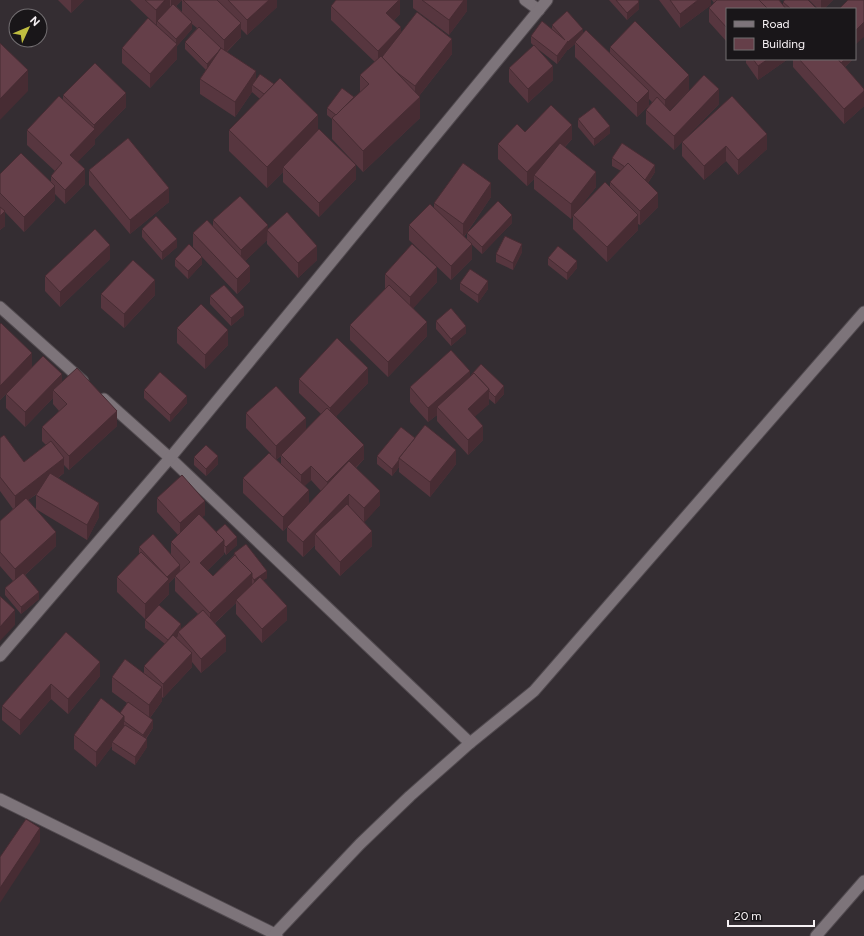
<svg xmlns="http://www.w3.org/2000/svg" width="864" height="936" font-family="Figtree,sans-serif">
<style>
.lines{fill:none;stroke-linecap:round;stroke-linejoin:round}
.minor-casing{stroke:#514a4f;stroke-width:13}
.minor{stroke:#7d747a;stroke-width:11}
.wall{fill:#57363f;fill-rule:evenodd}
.shaded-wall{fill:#472c33}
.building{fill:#653f49;stroke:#472c33}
</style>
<rect width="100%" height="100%" fill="#342d32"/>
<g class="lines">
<defs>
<g id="minor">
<polyline points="525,0 539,10"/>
<polyline points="0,307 83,381"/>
<polyline points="104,399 170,458 470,743"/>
<polyline points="0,656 170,458 547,0"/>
<polyline points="0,799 275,934 277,936"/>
<polyline points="273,936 360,844 410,796 470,743 534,691 864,312"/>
<polyline points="816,936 864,881"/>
</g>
</defs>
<!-- minor casing -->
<use href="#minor" class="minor-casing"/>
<!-- minor -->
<use href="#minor" class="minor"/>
</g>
<!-- wall -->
<g class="wall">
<polygon points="58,0 84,0 71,13"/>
<polygon points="130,0 182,0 176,6 182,12 182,0 277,0 277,7 247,35 241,29 241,37 227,52 256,79 318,131 356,179 319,217 283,182 283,172 267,188 229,151 229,130 260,99 252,92 235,117 200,94 200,79 206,70 185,49 185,42 197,28 192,24 192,29 177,46 177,59 150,88 122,63 122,48 157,26 157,24 156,25"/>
<polygon points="400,0 400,14 394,20 401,33 452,54 419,96 420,118 363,172 332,139 332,119 327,115 327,108 354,97 360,92 360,75 375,62 331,20 331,6"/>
<polygon points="413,0 467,0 467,11 449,35 413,8"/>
<polygon points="609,0 638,0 639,9 627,20"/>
<polygon points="659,0 711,0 711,5 680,28"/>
<polygon points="712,0 779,0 783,5 783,2 817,9 727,9 727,42 709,22 709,8 714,3"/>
<polygon points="809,0 833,0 824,9 818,9"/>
<polygon points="552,25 583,33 610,53 610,47 689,90 670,110 670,111 719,104 674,150 646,124 646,110 652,102 649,99 649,105 637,117 575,57 575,44 568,50 568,49 557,64 538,49 553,80 528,103 509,82 509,68 534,46 531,43 531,36 552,29"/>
<polygon points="746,59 788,59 758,80 746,63"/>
<polygon points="793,59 853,59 845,67 864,89 864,106 844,124 793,67"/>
<polygon points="63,95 126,107 95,139 95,144 77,162 85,184 65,204 55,194 55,200 24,232 5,212 5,226 0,230 0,174 51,181 51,176 55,171 27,145 27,130 63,100"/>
<polygon points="578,119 610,133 594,146 578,127"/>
<polygon points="525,132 572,139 565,147 596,187 576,212 610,188 610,182 621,171 612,166 612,158 655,172 648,183 658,207 640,225 638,224 638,230 607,262 573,229 573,215 571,219 534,189 534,179 527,186 498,159 498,144"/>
<polygon points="682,142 767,149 738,175 726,161 704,180 682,156"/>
<polygon points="89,170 169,202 130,234 89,185"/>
<polygon points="491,197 464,237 472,259 451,280 409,240 409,225 434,208 434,203"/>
<polygon points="213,220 268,229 317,260 298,278 267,244 267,240 245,261 250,281 237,294 202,257 202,264 188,279 175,266 175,259 201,255 193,247 193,233 213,227"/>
<polygon points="512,223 482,254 467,240 467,233"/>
<polygon points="142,229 177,247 162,260 142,237"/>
<polygon points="522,252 513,270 496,262 496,254"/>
<polygon points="548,258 577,268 567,280 548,265"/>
<polygon points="110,259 60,307 45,291 45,276"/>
<polygon points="385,274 437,282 413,308 427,336 388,377 350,340 350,325 385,289"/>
<polygon points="460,283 488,289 478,303 460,290"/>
<polygon points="101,294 155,295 124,328 101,308"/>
<polygon points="210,296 244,315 231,326 210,304"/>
<polygon points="436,321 466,333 451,346 436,329"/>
<path d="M0 324 32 367 62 382 117 426 69 470 64 465V473L58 478 99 517 87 540 36 509 56 546 25 575 39 599 21 614 5 595V588L13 581 0 566V521L13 509 0 491V438L24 462 46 445 42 441V427L59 411 53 404V398L25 427 6 408V394L0 400ZM37 494 36 495V509L28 500Z"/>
<polygon points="177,328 228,345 205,369 177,343"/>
<polygon points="470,376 504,394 495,404 489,399 489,404 475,416 483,440 468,455 437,421 437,415 428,422 410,402 410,387"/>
<path d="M299 379 368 383 336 416 364 459 356 468 380 505 364 522 372 546 340 576 315 549V545L303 557 287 541V527L283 531 243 493V478L271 454 246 428V413L306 430 321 414 299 393ZM281 456V464L276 460ZM311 480 321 491 309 504 304 486Z"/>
<polygon points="144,390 187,403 170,422 144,398"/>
<polygon points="415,438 456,464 430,497 399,472 399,467 392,476 377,464 377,456"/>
<polygon points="194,457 218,464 206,476 194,465"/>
<polygon points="157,498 205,515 202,517 216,532 237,545 226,555 224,552 224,554 207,571 213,576 234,555 234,553 267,578 263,580 287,620 262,643 236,614 236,603 215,623 226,651 201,673 192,662 192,667 163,698 162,697 162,701 150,718 153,728 146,739 147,747 135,765 112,750 112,746 96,767 74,749 74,735 120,713 127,703 112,692 112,677 144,673 144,666 165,644 145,628 145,620 181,629 198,614 175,591 175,577 169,583 169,594 145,619 117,592 117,577 139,554 139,547 171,554 171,542 178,535 157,512"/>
<polygon points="66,632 100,676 68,714 51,699 20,735 2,720 2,706"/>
</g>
<!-- shaded-wall -->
<g class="shaded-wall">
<polygon points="71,0 84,0 71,13"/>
<polygon points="165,0 170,0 170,9 157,21 157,24 156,25 156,10"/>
<polygon points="171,0 182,0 171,11"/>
<polygon points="269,0 277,0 277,7 247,35 247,20"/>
<polygon points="399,0 400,0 400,14 386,28 386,13"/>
<polygon points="464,0 467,0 467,11 449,35 449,20"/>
<polygon points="698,0 711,0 711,5 680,28 680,14"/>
<polygon points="821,0 833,0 824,9 821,9"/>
<polygon points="639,2 639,9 627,20 627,13"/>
<polygon points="192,22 192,29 177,46 177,59 150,88 150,74 176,45 176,39"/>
<polygon points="864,22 864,37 855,45 855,31"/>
<polygon points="241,23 241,37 224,54 224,40"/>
<polygon points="401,27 401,42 378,66 378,51"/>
<polygon points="583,29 583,36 575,42 575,44 568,50 568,42"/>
<polygon points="452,39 452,54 415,101 415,86"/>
<polygon points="568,41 568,49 557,64 557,56"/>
<polygon points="222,48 207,71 207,64"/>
<polygon points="768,59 788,59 758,80 758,66"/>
<polygon points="845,59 853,59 838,73 838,66"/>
<polygon points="553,66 553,80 528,103 528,89"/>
<polygon points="28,70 28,91 0,120 0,99"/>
<polygon points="256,71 256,85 252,85 252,92 235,117 235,102"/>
<polygon points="689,75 689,90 665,115 665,100"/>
<polygon points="719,89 719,104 674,150 674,136"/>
<polygon points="649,91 649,105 637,117 637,103"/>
<polygon points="864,91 864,106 844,124 844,109"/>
<polygon points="126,93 126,107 95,139 95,144 70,170 70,155 94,130 94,125"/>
<polygon points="420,97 420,118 363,172 363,151"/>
<polygon points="318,115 318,136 283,167 283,172 267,188 267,167"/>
<polygon points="572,125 572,139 536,177 534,175 534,179 527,186 527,172"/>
<polygon points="610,126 610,133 594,146 594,139"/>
<polygon points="767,134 767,149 738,175 738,160"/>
<polygon points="726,146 726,161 704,180 704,166"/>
<polygon points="356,165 356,179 319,217 319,203"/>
<polygon points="655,165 655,172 645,187 645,180"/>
<polygon points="85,169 85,184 65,204 65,190"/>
<polygon points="596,172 596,187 571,219 571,204"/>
<polygon points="491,183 491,197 463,238 463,224"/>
<polygon points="55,186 55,200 24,232 24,217"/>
<polygon points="169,188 169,202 130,234 130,220"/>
<polygon points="658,193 658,207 640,225 640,211"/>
<polygon points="5,211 5,226 0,230 0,216"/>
<polygon points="512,215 512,223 482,254 482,247"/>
<polygon points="638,215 638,230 607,262 607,247"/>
<polygon points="268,225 267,240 241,265 241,250"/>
<polygon points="177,239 177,247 162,260 162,252"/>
<polygon points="472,244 472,259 451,280 451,266"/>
<polygon points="522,244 522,252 513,270 513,263"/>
<polygon points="110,245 110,259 60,307 60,292"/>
<polygon points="317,246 317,260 298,278 298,263"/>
<polygon points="202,257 202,264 188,279 188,271"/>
<polygon points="577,261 577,268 567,280 567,273"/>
<polygon points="250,266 250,281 237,294 237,279"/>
<polygon points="437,267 437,282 410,312 410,297"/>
<polygon points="155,280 155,295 124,328 124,314"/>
<polygon points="488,281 488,289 478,303 478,295"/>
<polygon points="244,307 244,315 231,326 231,318"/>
<polygon points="427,322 427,336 388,377 388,362"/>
<polygon points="466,326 466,333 451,346 451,339"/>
<polygon points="228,330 228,345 205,369 205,355"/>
<polygon points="32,353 32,367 0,400 0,386"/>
<polygon points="368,368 368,383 330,423 330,408"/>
<polygon points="470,371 470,386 437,407 437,415 428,422 428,408"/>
<polygon points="62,374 62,388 53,390 53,398 25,427 25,412"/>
<polygon points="504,386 504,394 495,404 495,397"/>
<polygon points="489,389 489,404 468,423 468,409"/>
<polygon points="187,396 187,403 170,422 170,415"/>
<polygon points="117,411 117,426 69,470 69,456"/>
<polygon points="306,418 306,433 276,460 276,446"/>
<polygon points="483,426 483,440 468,455 468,440"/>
<polygon points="364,445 364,459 327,496 327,482"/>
<polygon points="456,450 456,464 430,497 430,482"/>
<polygon points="218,456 218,464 206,476 206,469"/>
<polygon points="64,458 64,473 15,510 15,496"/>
<polygon points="399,460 399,467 392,476 392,469"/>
<polygon points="311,466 311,480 301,490 301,475"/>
<polygon points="309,490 309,505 283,531 283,517"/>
<polygon points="380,491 380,505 364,523 364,508"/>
<polygon points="349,494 349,509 315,534 315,545 303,557 303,542"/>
<polygon points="205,501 205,515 180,537 180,523"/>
<polygon points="99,503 99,517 87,540 87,525"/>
<polygon points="372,531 372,546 340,576 340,562"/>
<polygon points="56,532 56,546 15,584 15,569"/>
<polygon points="237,537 237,545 226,555 226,547"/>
<polygon points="224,540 224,554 200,578 200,563"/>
<polygon points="180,565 180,572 175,576 175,577 169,583 169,594 145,619 145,604 167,577"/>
<polygon points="267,571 267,578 254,587 254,580"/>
<polygon points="252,573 252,588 236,600 236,603 210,627 210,613"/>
<polygon points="39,592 39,599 21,614 21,607"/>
<polygon points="287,606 287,620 262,643 262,629"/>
<polygon points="15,610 15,625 0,641 0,627"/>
<polygon points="181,624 181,632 178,632 178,636 168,647 168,640"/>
<polygon points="226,636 226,651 201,673 201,659"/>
<polygon points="192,653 192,667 163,698 163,684"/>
<polygon points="100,662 100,676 68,714 68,699"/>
<polygon points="51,684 51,699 20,735 20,720"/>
<polygon points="162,687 162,701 149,719 149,705"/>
<polygon points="124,716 124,730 112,742 112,746 96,767 96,752"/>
<polygon points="153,720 153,728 143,742 143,735"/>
<polygon points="147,739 147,747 135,765 135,757"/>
<polygon points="40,828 40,842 0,903 0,888"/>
</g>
<!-- building -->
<g class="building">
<polygon points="145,0 165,0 156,10"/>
<polygon points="183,0 217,0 241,23 224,40"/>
<polygon points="228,0 269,0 247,20"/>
<polygon points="336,0 399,0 386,13 401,27 378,51 331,6"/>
<polygon points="422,0 464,0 449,20"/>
<polygon points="616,0 638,0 639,2 627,13"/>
<polygon points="670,0 698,0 680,14"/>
<polygon points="717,0 759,0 768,9 727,9 727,28 709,8"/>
<polygon points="759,0 779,0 786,9 768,9"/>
<polygon points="785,0 808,0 817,9 791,9 783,2"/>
<polygon points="848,0 864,0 864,22 855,31 855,9 839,9"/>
<polygon points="173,4 192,22 176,39 157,21"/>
<polygon points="567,11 583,29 568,42 568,41 557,56 531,36 542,21 565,40 552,25"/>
<polygon points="417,12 452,39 415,86 395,71 382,57"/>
<polygon points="148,18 177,44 150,74 122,48"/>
<polygon points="635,21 689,75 665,100 610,47"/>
<polygon points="199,27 221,48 218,52 207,64 185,42"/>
<polygon points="586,30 649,91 637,103 575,42"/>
<polygon points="0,43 28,70 0,99"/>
<polygon points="534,45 553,66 528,89 509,68"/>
<polygon points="221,48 256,71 235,102 200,79"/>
<polygon points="381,56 420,97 363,151 332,118 369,84 360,75"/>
<polygon points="753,59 768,59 758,66"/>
<polygon points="799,59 838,59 864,89 864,91 844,109"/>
<polygon points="838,59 845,59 841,63"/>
<polygon points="95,63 126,93 94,125 63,95"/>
<polygon points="260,74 274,84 264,94 252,85"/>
<polygon points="704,75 719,89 674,136 646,110 657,97 670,111"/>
<polygon points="280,78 318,115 267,167 229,130"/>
<polygon points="342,88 354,97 336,115 327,108"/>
<polygon points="59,96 95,129 70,155 85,169 65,190 51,176 62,163 27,130"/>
<polygon points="732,96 767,134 738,160 726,146 704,166 682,142"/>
<polygon points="551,105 572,125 527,172 498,144 517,124 525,132"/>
<polygon points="594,107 610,126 594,139 578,119"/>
<polygon points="319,129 356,165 319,203 283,167"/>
<polygon points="128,138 169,188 130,220 89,170"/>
<polygon points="560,143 596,172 571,204 534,175"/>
<polygon points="622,143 655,165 645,180 628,163 625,167 612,158"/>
<polygon points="21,153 55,186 24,217 0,193 0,174"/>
<polygon points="463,163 491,183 463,224 434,203"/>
<polygon points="628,163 658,193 640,211 610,182"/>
<polygon points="605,182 638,215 607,247 573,215"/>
<polygon points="240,196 268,225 241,250 213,220"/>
<polygon points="498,201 512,215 482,247 467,233"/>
<polygon points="430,204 472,244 451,266 409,225"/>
<polygon points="0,207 5,211 0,216"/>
<polygon points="287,212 317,246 298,263 267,230"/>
<polygon points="156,216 177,239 162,252 142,229"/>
<polygon points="207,220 250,266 237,279 193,233"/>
<polygon points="95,229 110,245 60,292 45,276"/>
<polygon points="505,236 522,244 513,263 496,254"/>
<polygon points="189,244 202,257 188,271 175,259"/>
<polygon points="412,244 437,267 410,297 385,274"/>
<polygon points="558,246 577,261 567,273 548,258"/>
<polygon points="133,260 155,280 124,314 101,294"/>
<polygon points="470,269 488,281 478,295 460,283"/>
<polygon points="224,285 244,307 231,318 210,296"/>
<polygon points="389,285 427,322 388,362 350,325"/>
<polygon points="201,304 228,330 205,355 177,328"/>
<polygon points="451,308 466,326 451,339 436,321"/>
<polygon points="1,323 32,353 0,386 0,324"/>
<polygon points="337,338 368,368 330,408 299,379"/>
<polygon points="451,350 470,371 428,408 410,387"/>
<polygon points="43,356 62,374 25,412 6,394"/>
<polygon points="481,364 504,386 495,397 489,391 489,389 474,373 471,375"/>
<polygon points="77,368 117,411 69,456 42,427 67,404 53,390"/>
<polygon points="160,372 187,396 170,415 144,390"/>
<polygon points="474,373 489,389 468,409 483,426 468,440 437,407"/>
<polygon points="276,386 306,418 276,446 246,413"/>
<polygon points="327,408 364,445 327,482 311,466 301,475 281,455"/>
<polygon points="425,425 456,450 430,482 399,458"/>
<polygon points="401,427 415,438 399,458 399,460 392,469 377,456"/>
<polygon points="4,435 24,462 51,441 64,458 15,496 0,477 0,438"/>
<polygon points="206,445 218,456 206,469 194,457"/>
<polygon points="269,453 309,490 283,517 243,478"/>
<polygon points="349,461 380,491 364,508 349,494 303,542 287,527"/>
<polygon points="50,473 99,503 87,525 36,495"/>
<polygon points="182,475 205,501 180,523 157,498"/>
<polygon points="26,498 56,532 15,569 0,552 0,521"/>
<polygon points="347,504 372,531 340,562 315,534"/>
<polygon points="199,514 224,540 200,563 213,576 235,555 252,573 210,613 175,576 190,562 171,542"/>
<polygon points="225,524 237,537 226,547 224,545 224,540 216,532"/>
<polygon points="153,534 180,565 167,577 139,547"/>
<polygon points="246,544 267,571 254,580 252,577 252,573 238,559 234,553"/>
<polygon points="141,552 169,579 145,604 117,577"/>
<polygon points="23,573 39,592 21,607 5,588"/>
<polygon points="260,577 287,606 262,629 236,600"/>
<polygon points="0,596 15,610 0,627"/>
<polygon points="159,605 181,624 168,640 145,620"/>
<polygon points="203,610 226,636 201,659 178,632"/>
<polygon points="66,632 100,662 68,699 51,684 20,720 2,706"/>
<polygon points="173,635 192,653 163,684 144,666"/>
<polygon points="125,659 162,687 149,705 112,677"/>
<polygon points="101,698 124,716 96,752 74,735"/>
<polygon points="128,702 153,720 143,735 124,721 124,716 120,713"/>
<polygon points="125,725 147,739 135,757 112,742"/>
<polygon points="26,819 40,828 0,888 0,857"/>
</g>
<!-- legend -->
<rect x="726" y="8" width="130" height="52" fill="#191619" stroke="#726e71"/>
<rect x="734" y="21" width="20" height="6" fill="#7d747a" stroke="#726e71"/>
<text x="762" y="28" font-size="12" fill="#f7f2f5">Road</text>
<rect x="734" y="38" width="20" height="12" fill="#653f49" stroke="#726e71"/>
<text x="762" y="48" font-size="12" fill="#f7f2f5">Building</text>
<!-- north arrow -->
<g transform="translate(28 28) rotate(46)"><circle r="19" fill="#191619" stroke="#726e71"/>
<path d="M0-3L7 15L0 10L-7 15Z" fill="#c0be40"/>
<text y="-6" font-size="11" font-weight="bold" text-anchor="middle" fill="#f7f2f5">N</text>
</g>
<!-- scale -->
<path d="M728 920v6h86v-6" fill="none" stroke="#f7f2f5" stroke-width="2"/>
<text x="734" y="920" font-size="12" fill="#f7f2f5" stroke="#191619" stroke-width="3" paint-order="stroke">20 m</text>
</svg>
